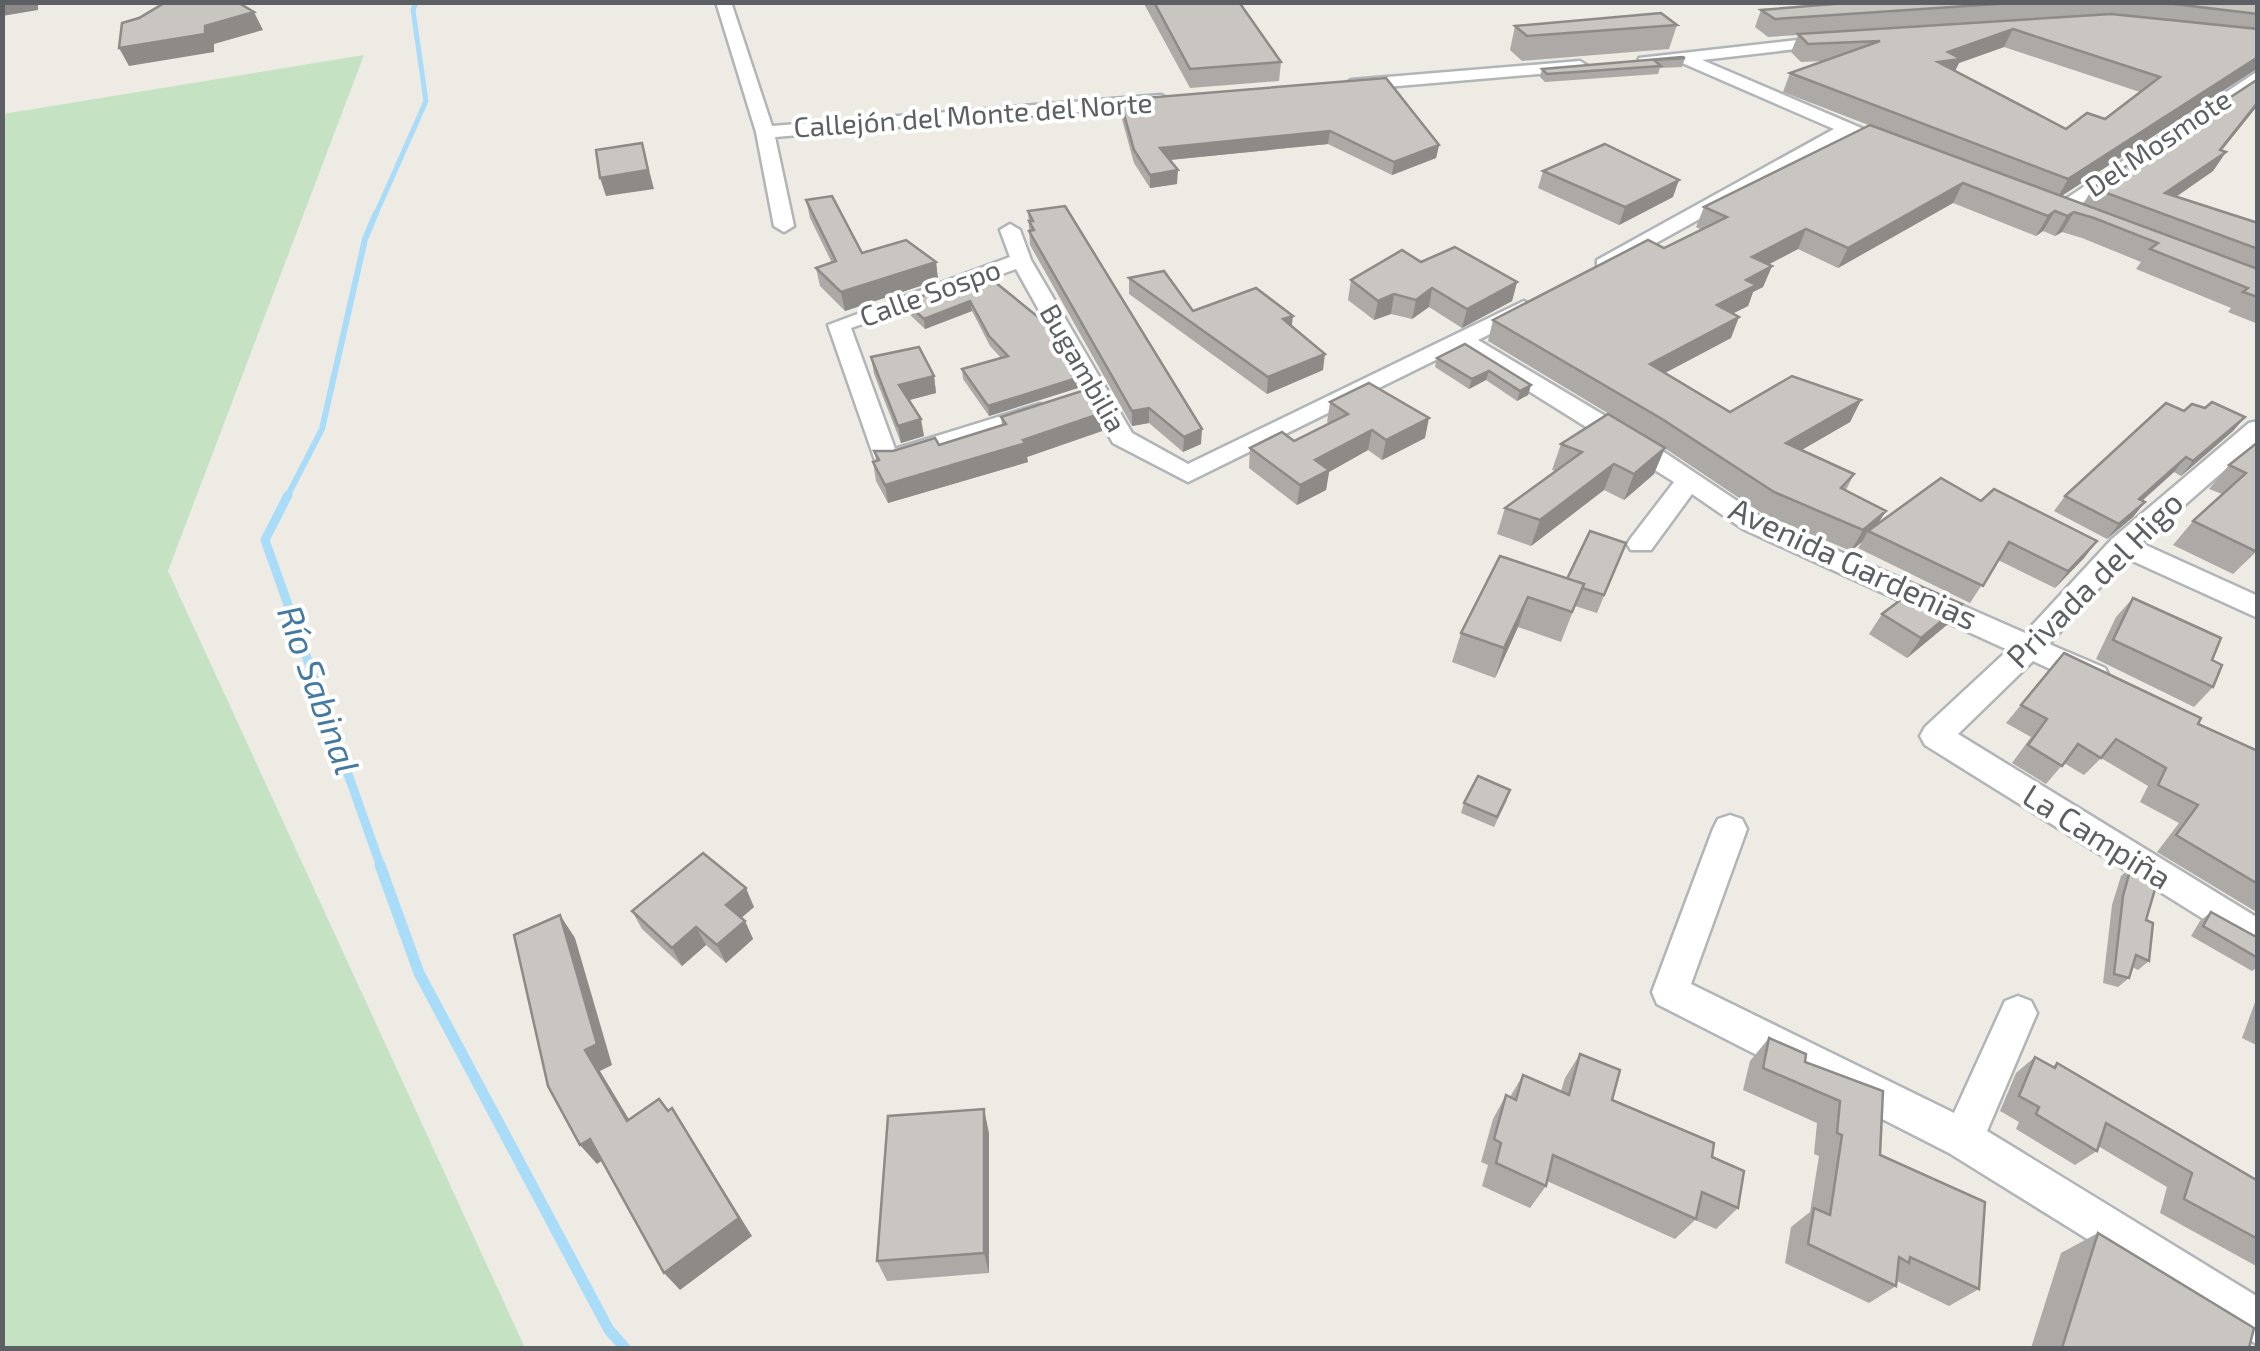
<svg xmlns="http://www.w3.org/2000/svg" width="2260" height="1351" font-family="'Exo 2',sans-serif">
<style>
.green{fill:#c5e3c2}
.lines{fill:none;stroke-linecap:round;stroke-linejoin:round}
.stream-far3{stroke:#a9dcf9;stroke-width:5}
.stream-far2{stroke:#a9dcf9;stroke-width:6}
.stream-far1{stroke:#a9dcf9;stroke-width:9}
.stream{stroke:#a9dcf9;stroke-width:11}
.minor-casing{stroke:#b1b5b8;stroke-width:5}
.minor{fill:#fff;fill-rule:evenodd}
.wall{fill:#ada9a6;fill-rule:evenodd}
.shaded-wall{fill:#8d8a87}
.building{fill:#c9c5c1;stroke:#8d8a87;stroke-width:2.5;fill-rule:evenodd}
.labels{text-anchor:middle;stroke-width:8;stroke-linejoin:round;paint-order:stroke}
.far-street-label{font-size:28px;fill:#5c6064;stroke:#fff}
.street-label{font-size:32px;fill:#5c6064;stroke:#fff}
.water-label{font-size:35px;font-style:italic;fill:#4479a2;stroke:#fff}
</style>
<rect width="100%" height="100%" fill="#edebe4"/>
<!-- green -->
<polygon class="green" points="364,55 168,571 525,1348 3,1348 3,114"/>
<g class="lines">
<!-- stream-far3 -->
<polyline class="stream-far3" points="375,216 426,101 413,10 416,2"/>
<!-- stream-far2 -->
<polyline class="stream-far2" points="287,497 322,429 365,239 376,213"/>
<!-- stream-far1 -->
<polyline class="stream-far1" points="288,495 265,540 381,867"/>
<!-- stream -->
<polyline class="stream" points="380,865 419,973 609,1330 625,1348"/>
<defs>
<g id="minor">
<polygon points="716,2 731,2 772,126 1161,95 1170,100 1161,105 775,137 794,226 784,232 774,226 756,132"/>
<polygon points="1833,36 1839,38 1839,44 1702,60 1866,130 1866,138 1849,136 1611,268 1597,268 1597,260 1834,129 1680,62 1639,64 1639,58"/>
<polygon points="1580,61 1588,66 1586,70 1351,90 1343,85 1351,80"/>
<polygon points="2258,71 2258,84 2066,214 2049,210"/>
<polygon points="1010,224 1020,230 1031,260 1132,433 1188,464 1524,301 1535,308 1532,313 1478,340 1652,444 1761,517 2025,633 2112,539 2249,423 2258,421 2258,441 2141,543 2258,596 2258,618 2126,558 2049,644 2105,668 2109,676 2105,684 2083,684 2033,661 1958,734 2258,918 2258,953 1925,745 1920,736 1925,727 2008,650 1743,529 1692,494 1651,550 1631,550 1627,544 1631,538 1674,482 1460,348 1188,482 1113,443 1016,269 851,328 895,449 1040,404 1052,411 1049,416 895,466 877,466 828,325 1010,257 1000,230"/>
<polygon points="1730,815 1742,819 1747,829 1691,984 1954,1113 2005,1001 2018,996 2031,1001 2037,1013 1987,1131 2258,1297 2258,1345 1949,1153 1657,1004 1652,992 1713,829 1718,819"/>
</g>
</defs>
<!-- minor casing -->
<use href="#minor" class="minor-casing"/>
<!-- minor -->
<use href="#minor" class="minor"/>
</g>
<!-- wall -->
<g class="wall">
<polygon points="1143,2 1239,2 1281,62 1279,81 1190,88"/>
<path d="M1856 2H2258V68L2061 196 2083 204 2093 188 2258 105 2222 150 2226 152 2213 171 2176 197 2258 223V324L2228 312 2231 308 2136 269 2141 262 2082 238 2062 232 2055 236 2043 231 2036 236 1953 203 1838 268 1798 249 1768 265 1772 266 1763 287 1753 292 1748 306 1733 313 1731 338 1665 373 1730 412 1861 400 1850 422 1801 450 1854 474 1846 490 1878 524 1981 501 2097 541 2084 558 2055 588 1998 560 1970 603 1858 548 1862 542 1851 551 1763 514 1654 441 1488 341 1493 320 1664 248 1702 230 1696 227 1704 207 1871 126 1783 92 1790 73 1824 61 1801 62 1791 52 1798 35 1768 37 1755 27 1761 10ZM2004 47 2140 92 2105 119 2066 129 1955 71 1959 63Z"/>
<polygon points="1677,25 1669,49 1522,61 1510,50 1515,26"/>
<polygon points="1685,58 1682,67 1660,68 1658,74 1545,82 1540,77 1542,69"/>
<polygon points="1120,100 1439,145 1436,158 1392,175 1328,144 1169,160 1177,184 1150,188 1134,163 1120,112"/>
<polygon points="1543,171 1673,197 1619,225 1538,188"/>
<polygon points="806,200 862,253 936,262 938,280 845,311 820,286 816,268 832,263 810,218"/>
<polygon points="1028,211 1201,444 1183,452 1149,423 1132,426 1030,245"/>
<polygon points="1421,262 1517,282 1512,301 1462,328 1429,307 1412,319 1391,314 1374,320 1348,300 1351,280"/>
<polygon points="1129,278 1193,311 1292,326 1323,370 1267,394 1129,294"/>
<polygon points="961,283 1077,378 1078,388 989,416 963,379 962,369 1001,358 990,346 972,311 925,329 907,312 905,302 961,289"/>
<polygon points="1465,344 1531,385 1528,395 1517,401 1486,380 1469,389 1435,367 1437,358"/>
<polygon points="871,357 934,376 936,393 909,400 924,436 901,443 874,374"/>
<polygon points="1330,402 1425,438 1382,460 1368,450 1329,472 1326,490 1297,505 1249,468 1250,448 1294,441 1329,423 1327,422"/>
<polygon points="2205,408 2245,417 2233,431 2181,476 2174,472 2142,501 2145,502 2133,517 2107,539 2054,511 2065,496 2184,411"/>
<polygon points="1001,417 1102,431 1027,457 1028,462 888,503 876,481 873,462 876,461 874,451 893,451 939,445 1002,426"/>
<polygon points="2258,442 2258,550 2233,574 2173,545 2193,521 2222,494 2209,489 2229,465"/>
<polygon points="1561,444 1654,474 1624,500 1604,490 1531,546 1497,534 1505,508 1556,471 1552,470"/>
<polygon points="1626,543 1597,613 1575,606 1561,642 1518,627 1495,678 1452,662 1461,633 1500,556 1567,579"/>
<polygon points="2133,598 2212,660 2213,687 2194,707 2096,659 2116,617"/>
<polygon points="1882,614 1948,624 1907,658 1869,634"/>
<polygon points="2064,653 2198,724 2258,751 2258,913 2157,852 2179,823 2140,802 2148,786 2101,758 2084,775 2064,763 2046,784 2012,763 2031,737 2006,723"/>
<polygon points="1507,800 1494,827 1461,813 1464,803"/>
<polygon points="2131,867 2146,920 2149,961 2138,970 2132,967 2129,978 2118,987 2103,983 2112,905 2121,876"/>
<polygon points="754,907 741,918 745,921 753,939 726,963 706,945 682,966 642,929 632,911"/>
<polygon points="2211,912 2258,938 2258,967 2252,971 2191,936 2200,921"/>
<polygon points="2258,994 2258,1046 2242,1038"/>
<polygon points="1769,1038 1805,1062 1883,1091 1880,1155 1979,1289 1949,1306 1897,1281 1896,1286 1869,1303 1785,1263 1791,1227 1810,1212 1819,1156 1814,1154 1817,1123 1743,1090 1750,1061"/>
<polygon points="1580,1054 1612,1100 1712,1157 1738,1208 1716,1229 1695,1220 1675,1239 1547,1181 1546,1186 1530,1208 1482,1186 1488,1165 1481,1162 1493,1119 1506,1095 1510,1097 1523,1075 1561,1091 1565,1078"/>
<polygon points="2035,1057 2052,1067 2057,1063 2258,1181 2258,1267 2160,1213 2167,1187 2098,1146 2097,1151 2075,1165 2016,1129 2019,1122 2000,1111 2016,1073"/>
<polygon points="989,1133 989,1273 887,1281 877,1261"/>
<polygon points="2098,1233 2249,1348 2031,1348 2061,1253"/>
</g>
<!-- shaded-wall -->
<g class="shaded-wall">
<polygon points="2,2 38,2 38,10 2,16"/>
<polygon points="254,12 263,30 214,44 214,52 129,66 119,48"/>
<polygon points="2013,29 2004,47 1959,63 1952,77 1938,62 1948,52"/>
<polygon points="2258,57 2258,68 2057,199 2068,179"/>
<polygon points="2258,102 2258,105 2213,161 2226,152 2213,171 2155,211 2165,193 2220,150"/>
<polygon points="1330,131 1328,144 1159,161 1160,148"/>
<polygon points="642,143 654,189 606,196 600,178"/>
<polygon points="1439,145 1436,158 1392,175 1394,162"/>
<polygon points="1178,170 1177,184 1150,188 1150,175"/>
<polygon points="1679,180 1673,197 1619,225 1625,207"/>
<polygon points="1963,183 1953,203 1838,268 1848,248"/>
<polygon points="2055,211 2043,231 2036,236 2048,216"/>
<polygon points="2074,212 2062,232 2055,236 2067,216"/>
<polygon points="1806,229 1798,249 1744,277 1752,257"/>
<polygon points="936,262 938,280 845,311 841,292"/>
<polygon points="1772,266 1763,287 1753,292 1748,306 1708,326 1717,305 1746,280"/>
<polygon points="1517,282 1512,301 1462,328 1467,309"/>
<polygon points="1432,288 1429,307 1412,319 1416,300"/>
<polygon points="1394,294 1391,314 1374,320 1378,301"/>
<polygon points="970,301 972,311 925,329 924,319"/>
<polygon points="1293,316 1291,332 1283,319"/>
<polygon points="1739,317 1731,338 1642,385 1650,364"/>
<polygon points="1325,354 1323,370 1267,394 1268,377"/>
<polygon points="1489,371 1486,380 1469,389 1472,379"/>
<polygon points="934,376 936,393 902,402 899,385"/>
<polygon points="1077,378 1078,388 989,416 988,406"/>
<polygon points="1531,385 1528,395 1517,401 1520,391"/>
<polygon points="1861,400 1850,422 1776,465 1786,443"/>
<polygon points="1149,408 1149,423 1132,426 1132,411"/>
<polygon points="1102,413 1102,431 1027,457 1028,462 888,503 885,485"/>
<polygon points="2245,417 2233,431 2181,476 2193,461"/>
<polygon points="1429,418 1425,438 1382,460 1386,440"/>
<polygon points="921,419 924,436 901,443 898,426"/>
<polygon points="1202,429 1201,444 1183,452 1184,437"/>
<polygon points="1372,430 1368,450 1329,472 1326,490 1297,505 1300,485 1315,460"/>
<polygon points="1665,448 1654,474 1624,500 1634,474"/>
<polygon points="2186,457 2174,472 2127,514 2139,499"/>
<polygon points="1614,464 1604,490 1531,546 1540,520"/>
<polygon points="2145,502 2133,517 2107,539 2119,524"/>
<polygon points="1886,511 1872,533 1868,531 1862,542 1851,551 1863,530"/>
<polygon points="2097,541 2084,558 2055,588 2068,571"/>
<polygon points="1528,597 1518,627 1495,678 1504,648"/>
<polygon points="1962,604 1948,624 1907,658 1921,638"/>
<polygon points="746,888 754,907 735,923 726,905"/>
<polygon points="560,915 575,938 612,1065 600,1071 642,1141 627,1121 585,1050"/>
<polygon points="745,921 753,939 726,963 717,945"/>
<polygon points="696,927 706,945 682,966 672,948"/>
<polygon points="672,1108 752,1236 680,1290 664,1273"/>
<polygon points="984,1109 989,1133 989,1273 984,1253"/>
<polygon points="590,1139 606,1158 597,1164 580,1145"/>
</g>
<!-- building -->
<g class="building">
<polygon points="166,2 237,2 254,12 205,26 205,34 119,48 122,23 139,18"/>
<polygon points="1154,2 1239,2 1281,62 1190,69"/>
<polygon points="1858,2 2026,2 1775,19 1761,10"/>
<polygon points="2158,2 2258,2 2258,14"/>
<polygon points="1661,13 1677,25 1527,36 1515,26"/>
<path d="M2111 14 2258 29V57L2068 179 1790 73 1880 41 1808 44 1798 34ZM2013 29 2160 77 2105 119 2087 113 2066 129 1938 62 1961 59 1948 52Z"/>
<polygon points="1682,57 1685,58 1654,60 1661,66 1547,74 1542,69"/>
<polygon points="1386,78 1439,145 1394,162 1330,131 1160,148 1178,170 1150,175 1134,150 1120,100"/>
<polygon points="2258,79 2258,102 2220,150 2226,152 2165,193 2258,223 2258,249 2093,188"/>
<polygon points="1870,125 2258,269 2258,297 2243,292 2248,288 2150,249 2158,243 2094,218 2074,212 2067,216 2055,211 2048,216 1963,183 1848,248 1806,229 1752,257 1772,266 1746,280 1756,285 1717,305 1739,317 1650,364 1730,412 1792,376 1861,400 1786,443 1854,474 1841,488 1886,511 1863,530 1774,492 1662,419 1493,320 1648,240 1664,248 1727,217 1704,207"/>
<polygon points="642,143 648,170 600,178 596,150"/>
<polygon points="1605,144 1679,180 1625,207 1543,171"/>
<polygon points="832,196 862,253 906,240 936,262 841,292 816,268 836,261 806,200"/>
<polygon points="1065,206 1202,429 1184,437 1149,408 1132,411 1029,231 1034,230 1029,221 1033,221 1028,211"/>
<polygon points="1455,247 1517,282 1467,309 1432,288 1416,300 1394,294 1378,301 1351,280 1402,250 1421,262"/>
<polygon points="1164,271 1193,311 1256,288 1293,316 1283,319 1325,354 1268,377 1129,278"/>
<polygon points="985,274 1048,325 1077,378 988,406 962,369 1008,356 989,336 970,301 924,319 905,302 956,284 965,292 961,283"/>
<polygon points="1465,344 1531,385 1520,391 1489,371 1472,379 1437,358"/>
<polygon points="919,347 934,376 899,385 921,419 898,426 871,357"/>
<polygon points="1369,383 1429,418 1386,440 1372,430 1315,460 1329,470 1300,485 1250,448 1282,432 1294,441 1348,414 1330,402"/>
<polygon points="1088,389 1102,413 1023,440 1026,443 885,485 873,462 879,460 874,451 893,451 935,438 939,445 1006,424 1001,417"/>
<polygon points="2212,402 2245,417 2193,461 2186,457 2139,499 2145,502 2119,524 2065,496 2166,403 2184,411 2192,404 2205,408"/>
<polygon points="1608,414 1665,448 1634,474 1614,464 1540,520 1505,508 1582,452 1561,444"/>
<polygon points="2258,442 2258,548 2255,551 2193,521 2246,473 2229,465"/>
<polygon points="1941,478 1981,501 1994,489 2097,541 2068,571 2009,542 1983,586 1868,531"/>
<polygon points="1590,531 1626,543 1604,595 1582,588 1584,584 1567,579"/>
<polygon points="1500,556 1584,584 1572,612 1528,597 1504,648 1461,633"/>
<polygon points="1919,586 1962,604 1921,638 1882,614"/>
<polygon points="2133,598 2221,638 2212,660 2222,665 2213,687 2113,640"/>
<polygon points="2064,653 2201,718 2198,724 2258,751 2258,884 2176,835 2198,805 2158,785 2166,768 2116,739 2101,758 2078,744 2062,766 2028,745 2047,719 2021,705"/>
<polygon points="1478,776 1510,790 1497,817 1464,803"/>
<polygon points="703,853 746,888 726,905 745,921 717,945 696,927 672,948 632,911"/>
<polygon points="2131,867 2158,879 2146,920 2153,923 2149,961 2136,955 2129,978 2114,974 2123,896"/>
<polygon points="2211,912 2258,938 2258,958 2203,926"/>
<polygon points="560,915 597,1044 585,1050 627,1121 659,1099 668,1111 672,1108 739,1218 664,1273 590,1139 580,1145 548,1086 514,935"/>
<polygon points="1769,1038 1806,1054 1805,1062 1883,1091 1880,1155 1985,1202 1979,1289 1910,1257 1909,1263 1899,1257 1896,1286 1808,1244 1814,1208 1830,1215 1842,1135 1837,1133 1840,1101 1763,1068"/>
<polygon points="1580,1054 1620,1070 1612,1100 1714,1143 1712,1157 1744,1171 1738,1208 1702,1192 1696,1219 1553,1155 1546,1186 1496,1163 1501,1143 1494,1139 1506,1095 1516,1100 1523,1075 1569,1095"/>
<polygon points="2035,1057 2055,1068 2057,1063 2258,1181 2258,1239 2184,1199 2192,1173 2106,1123 2097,1151 2036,1114 2039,1107 2019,1096"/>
<polygon points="984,1109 984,1253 877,1261 888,1116"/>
<polygon points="2098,1233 2254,1328 2249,1348 2062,1348"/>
</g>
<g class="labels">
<!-- far-street labels -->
<g class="far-street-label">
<text transform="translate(973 115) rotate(-4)" y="10">Callejón del Monte del Norte</text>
<text transform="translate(2158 143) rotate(-34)" y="10">Del Mosmote</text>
<text transform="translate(930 293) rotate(-20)" y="10">Calle Sospo</text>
<text transform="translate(1083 368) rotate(60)" y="10">Bugambilia</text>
</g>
<!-- street labels -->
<g class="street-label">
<text transform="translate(1853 564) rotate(25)" y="11">Avenida Gardenias</text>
<text transform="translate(2095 580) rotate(-45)" y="11">Privada del Higo</text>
<text transform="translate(2097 837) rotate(32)" y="11">La Campiña</text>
</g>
<!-- water labels -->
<g class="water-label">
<text transform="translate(318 690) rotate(70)" y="12">Río Sabinal</text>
</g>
</g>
<!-- border -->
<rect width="2260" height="1351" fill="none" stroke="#5c6064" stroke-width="10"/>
</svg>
